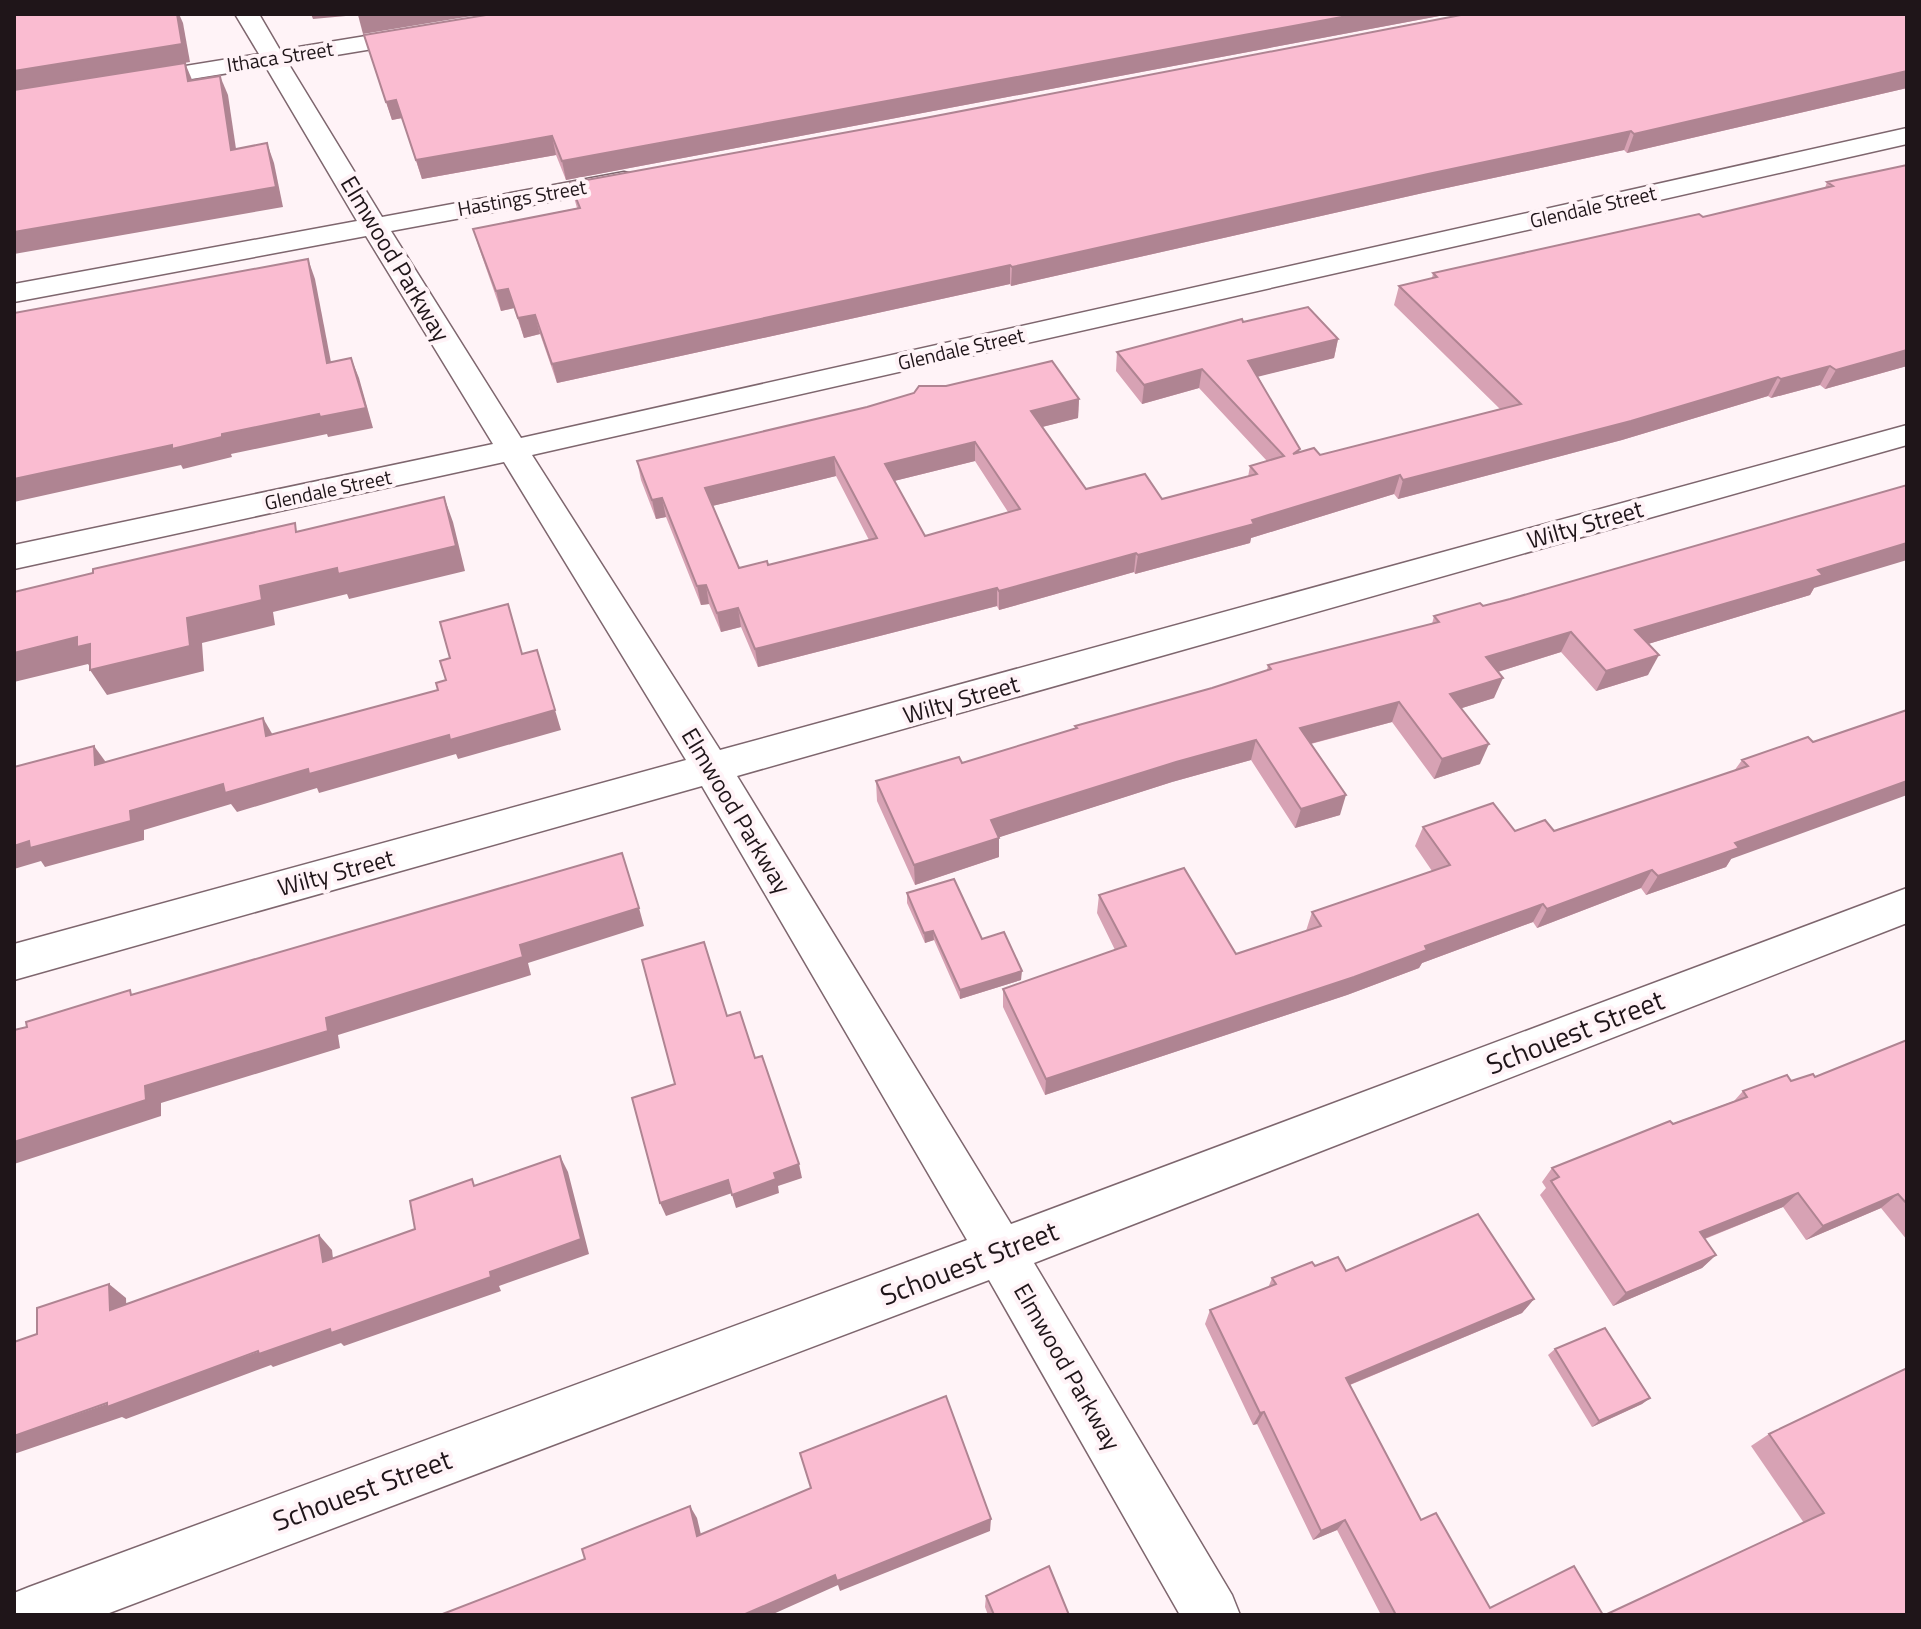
<svg xmlns="http://www.w3.org/2000/svg" width="1921" height="1629" font-family="'Titillium Web',sans-serif">
<style>
.lines{fill:none;stroke-linecap:round;stroke-linejoin:round}
.minor-casing{stroke:#7e666e;stroke-width:3}
.minor{fill:#fff;fill-rule:evenodd}
.wall{fill:#d7a2b4;fill-rule:evenodd}
.shaded-wall{fill:#af8492}
.building{fill:#fabcd1;stroke:#af8492;stroke-width:2;fill-rule:evenodd}
.labels{text-anchor:middle;stroke-width:8;stroke-linejoin:round;paint-order:stroke}
.far-street-label{font-size:20px;fill:#1f1519;stroke:#fff3f7}
.street-label{font-size:24px;fill:#1f1519;stroke:#fff3f7}
.near-street-label{font-size:28px;fill:#1f1519;stroke:#fff3f7}
</style>
<rect width="100%" height="100%" fill="#fff3f7"/>
<g class="lines">
<defs>
<polygon id="minor" points="235,14 259,14 280,50 421,27 429,29 433,34 429,39 421,41 288,63 382,217 624,172 633,174 637,180 633,186 624,188 391,231 521,438 1907,128 1907,144 532,455 720,750 1907,425 1907,445 737,776 1011,1224 1907,888 1907,923 1034,1263 1232,1595 1240,1615 1180,1615 989,1280 104,1615 14,1615 14,1593 29,1587 967,1240 702,786 14,980 14,944 686,760 504,462 14,569 14,545 493,444 366,236 14,302 14,284 357,221 266,67 136,88 127,86 124,81 127,76 136,74 259,54"/>
</defs>
<!-- minor casing -->
<use href="#minor" class="minor-casing"/>
<!-- minor -->
<use href="#minor" class="minor"/>
</g>
<!-- wall -->
<g class="wall">
<polygon points="1450,14 566,180 556,155 422,179 402,118 392,120 364,35"/>
<polygon points="1907,14 1907,88 1627,153 1624,150 1423,193 1011,286 1010,284 557,383 540,334 524,338 514,308 501,311 479,248 473,229 577,208 570,183 925,118"/>
<path d="M1907 165V366L1825 389 1820 385 1771 398 1768 396 1622 440 1398 499 1394 494 1251 538 1250 543 1135 574 1134 572 999 610 997 606 758 667 741 627 721 632 709 604 701 605 666 517 656 519 641 480 637 461 1079 399 1078 418 1042 427 1086 489 1162 499 1248 477 1250 466 1267 461 1199 388 1142 404 1116 371 1117 352 1243 322 1338 339 1334 358 1258 376 1299 452 1320 455 1500 409 1394 305 1399 286 1432 278 1433 273 1703 217 1825 188 1827 182ZM975 461 1008 512 925 536 894 481ZM836 476 869 540 768 565 739 568 712 506Z"/>
<polygon points="1814,588 1810,595 1648,644 1648,675 1596,691 1561,652 1498,672 1494,698 1462,708 1480,764 1434,779 1392,722 1311,744 1340,815 1295,828 1251,760 1172,782 999,837 999,857 915,885 877,801 876,781 962,763 1075,729 1075,726 1212,688 1267,670 1268,665 1432,624 1434,616 1483,606"/>
<polygon points="1808,737 1726,867 1646,895 1641,888 1537,928 1533,922 1422,963 1419,968 1347,995 1045,1095 1003,1007 1003,989 1115,950 1097,913 1099,895 1236,954 1306,931 1312,912 1432,871 1415,846 1423,827 1515,831 1554,831 1734,771 1742,760"/>
<polygon points="907,893 982,939 1021,980 960,999 934,940 925,943 907,903"/>
<polygon points="1907,1040 1907,1240 1881,1208 1806,1240 1783,1207 1705,1239 1716,1255 1702,1268 1613,1306 1540,1195 1546,1188 1542,1182 1552,1168 1734,1101 1743,1091 1815,1077"/>
<polygon points="1315,1266 1534,1299 1522,1313 1350,1385 1421,1520 1490,1608 1603,1615 1381,1615 1337,1530 1313,1540 1257,1424 1253,1425 1205,1324 1210,1310 1268,1288 1272,1278"/>
<polygon points="1555,1349 1650,1398 1642,1404 1592,1427 1548,1355"/>
<polygon points="1769,1434 1907,1615 1804,1523 1751,1446"/>
<polygon points="986,1596 1069,1615 988,1615 985,1607"/>
</g>
<!-- shaded-wall -->
<g class="shaded-wall">
<polygon points="177,14 179,14 183,23 190,62 14,91 14,71"/>
<polygon points="311,14 357,14 357,15 313,19"/>
<polygon points="367,14 484,14 363,34 358,15"/>
<polygon points="1358,14 1450,14 566,180 562,161"/>
<polygon points="185,63 193,82 188,81"/>
<polygon points="1907,71 1907,88 1627,153 1634,134"/>
<polygon points="220,76 228,95 239,169 231,150"/>
<polygon points="396,100 402,118 392,120 386,102"/>
<polygon points="1631,131 1624,150 1423,193 1011,286 1012,267 1428,174"/>
<polygon points="552,136 556,155 422,179 416,160"/>
<polygon points="267,143 274,163 283,207 14,254 14,232"/>
<polygon points="308,259 315,279 335,383 327,363"/>
<polygon points="1010,265 1010,284 557,383 552,364"/>
<polygon points="508,289 514,308 501,311 496,291"/>
<polygon points="535,315 540,334 524,338 518,318"/>
<polygon points="1338,339 1334,358 1245,380 1248,361"/>
<polygon points="1907,350 1907,366 1825,389 1836,370"/>
<polygon points="351,358 359,378 373,428 328,437 327,434 231,454 232,457 183,469 181,465 14,502 14,479 222,434"/>
<polygon points="1830,366 1820,385 1771,398 1781,379"/>
<polygon points="1202,369 1199,388 1142,404 1144,385"/>
<polygon points="1778,377 1768,396 1622,440 1398,499 1403,480"/>
<polygon points="1079,399 1078,418 1030,430 1031,411"/>
<polygon points="975,442 975,461 886,483 885,464"/>
<polygon points="834,457 836,476 708,507 705,488"/>
<polygon points="1400,475 1394,494 1251,538 1250,543 1135,574 1138,555"/>
<polygon points="444,497 453,522 465,571 349,599 347,594 273,612 275,625 202,643 204,671 107,695 90,670 92,670 88,664 14,682 14,653 77,637 187,618 260,586"/>
<polygon points="662,498 666,517 656,519 652,500"/>
<polygon points="1907,543 1907,560 1814,588 1810,595 1625,651 1635,630 1818,570"/>
<polygon points="1136,553 1134,572 999,610 999,591"/>
<polygon points="706,585 709,604 701,605 697,586"/>
<polygon points="997,588 997,606 758,667 755,649"/>
<polygon points="738,608 741,627 721,632 717,613"/>
<polygon points="1571,632 1561,652 1478,678 1486,657"/>
<polygon points="537,650 561,730 458,759 456,754 319,793 317,788 237,812 231,804 144,830 144,840 45,867 41,861 14,869 14,846 130,811"/>
<polygon points="1659,655 1648,675 1596,691 1606,671"/>
<polygon points="1503,678 1494,698 1443,714 1450,694"/>
<polygon points="1399,702 1392,722 1294,748 1300,728"/>
<polygon points="263,718 274,737 266,736"/>
<polygon points="1256,740 1251,760 1172,782 991,840 991,820 1176,762"/>
<polygon points="1489,744 1480,764 1434,779 1442,759"/>
<polygon points="94,746 108,765 95,765"/>
<polygon points="1907,781 1907,795 1731,859 1726,867 1646,895 1658,876 1735,843"/>
<polygon points="1346,795 1340,815 1295,828 1301,809"/>
<polygon points="999,838 999,857 915,885 914,865"/>
<polygon points="1652,870 1641,888 1537,928 1547,909"/>
<polygon points="1543,904 1533,922 1422,963 1419,968 1347,995 1045,1095 1046,1079"/>
<polygon points="639,908 644,926 528,963 531,975 338,1035 340,1048 161,1103 161,1116 14,1164 14,1142 145,1086 520,945"/>
<polygon points="933,931 934,940 925,943 924,933"/>
<polygon points="1022,971 1021,980 960,999 960,990"/>
<polygon points="560,1156 568,1172 589,1254 499,1286 501,1291 344,1346 341,1343 273,1367 271,1365 126,1419 122,1417 14,1454 14,1436 490,1272"/>
<polygon points="799,1164 802,1178 778,1186 779,1193 736,1208 732,1195 774,1173"/>
<polygon points="728,1180 732,1193 666,1216 660,1203"/>
<polygon points="1798,1193 1783,1207 1686,1246 1700,1232"/>
<polygon points="1898,1194 1881,1208 1806,1240 1823,1226"/>
<polygon points="319,1235 332,1250 335,1276 323,1262"/>
<polygon points="1716,1255 1702,1268 1613,1306 1626,1293"/>
<polygon points="109,1284 126,1298 127,1324 110,1310"/>
<polygon points="1534,1299 1522,1313 1337,1390 1346,1378"/>
<polygon points="1650,1398 1642,1404 1592,1427 1599,1421"/>
<polygon points="1264,1412 1257,1424 1253,1425 1260,1413"/>
<polygon points="690,1506 697,1518 704,1547 697,1536"/>
<polygon points="991,1519 990,1531 840,1591 838,1585 771,1615 743,1615 835,1575"/>
<polygon points="1345,1520 1337,1530 1313,1540 1321,1531"/>
</g>
<!-- building -->
<g class="building">
<polygon points="14,14 177,14 182,44 14,71"/>
<polygon points="492,14 1358,14 562,161 552,136 416,160 396,100 386,102 364,35"/>
<polygon points="1466,14 1907,14 1907,71 1634,134 1631,131 1428,174 1012,267 1010,265 552,364 535,315 518,318 508,289 496,291 473,229 580,208 570,183 925,118"/>
<polygon points="185,63 188,81 220,76 231,150 267,143 276,187 14,232 14,90"/>
<path d="M1907 165V350L1836 370 1830 366 1781 379 1778 377 1631 421 1403 480 1400 475 1252 520 1254 524 1138 555 1136 553 999 591 997 588 755 649 738 608 717 613 706 585 697 586 662 498 652 500 637 461 867 407 914 393 919 386H946L1052 361 1079 399 1031 411 1086 489 1145 474 1162 499 1257 474 1250 466 1284 456 1202 369 1144 385 1117 352 1242 319 1243 322 1308 307 1338 339 1248 361 1300 449 1293 454 1314 448 1320 455 1521 404 1399 286 1437 277 1433 273 1699 214 1703 217 1833 186 1827 182ZM975 442 1020 509 925 536 885 464ZM834 457 877 538 768 565 767 561 739 568 705 488Z"/>
<polygon points="308,259 327,363 351,358 366,408 320,417 319,414 222,434 222,437 172,449 172,445 14,479 14,313"/>
<polygon points="1907,485 1907,543 1818,570 1823,575 1635,630 1659,655 1606,671 1571,632 1486,657 1503,678 1450,694 1489,744 1442,759 1399,702 1300,728 1346,795 1301,809 1256,740 1176,762 991,820 999,838 914,865 876,781 959,757 962,763 1077,728 1075,726 1212,688 1271,669 1268,665 1439,622 1434,616 1480,603 1483,606 1510,599"/>
<polygon points="444,497 456,546 338,574 337,568 260,586 262,600 187,618 190,646 90,670 90,644 77,647 77,637 14,653 14,592 93,573 93,569 295,523 296,532"/>
<polygon points="508,604 522,654 537,650 555,710 450,740 449,735 309,774 308,769 225,793 223,784 130,811 131,821 30,848 29,841 14,846 14,767 94,746 95,765 263,718 266,736 438,690 436,683 446,680 440,661 450,658 440,622"/>
<polygon points="1907,710 1907,781 1735,843 1739,848 1658,876 1652,870 1547,909 1543,904 1425,946 1427,950 1354,977 1046,1079 1003,989 1126,946 1099,895 1184,868 1236,954 1321,926 1312,912 1450,865 1423,827 1493,803 1515,831 1545,820 1554,831 1748,766 1742,760 1808,737 1813,742"/>
<polygon points="622,853 639,908 520,945 523,957 326,1018 328,1031 145,1086 146,1100 14,1142 14,1030 27,1027 26,1022 130,990 131,995"/>
<polygon points="954,879 982,939 1004,932 1022,971 960,990 933,931 924,933 907,893"/>
<polygon points="704,942 727,1016 740,1012 755,1058 762,1056 799,1164 774,1173 776,1179 732,1195 728,1180 660,1203 632,1098 675,1084 642,960"/>
<polygon points="1907,1040 1907,1204 1898,1194 1823,1226 1798,1193 1700,1232 1716,1255 1626,1293 1551,1181 1559,1177 1552,1168 1670,1121 1673,1124 1747,1097 1743,1091 1787,1075 1791,1081 1813,1074 1815,1077"/>
<polygon points="560,1156 581,1239 490,1272 491,1277 331,1333 330,1329 259,1354 258,1351 107,1407 107,1403 14,1436 14,1342 37,1334 37,1308 109,1284 110,1310 319,1235 323,1262 415,1229 410,1201 472,1179 474,1186"/>
<polygon points="1478,1214 1534,1299 1346,1378 1421,1520 1436,1513 1490,1608 1574,1566 1603,1615 1396,1615 1345,1520 1321,1531 1264,1412 1260,1413 1210,1310 1276,1284 1272,1278 1312,1262 1315,1266 1338,1257 1346,1271"/>
<polygon points="1605,1328 1650,1398 1599,1421 1555,1349"/>
<polygon points="1907,1368 1907,1615 1605,1615 1824,1513 1769,1434"/>
<polygon points="946,1396 991,1519 837,1581 835,1575 743,1615 440,1615 585,1559 582,1549 690,1506 697,1536 811,1488 800,1453"/>
<polygon points="1049,1566 1069,1615 994,1615 986,1596"/>
</g>
<g class="labels">
<!-- far-street labels -->
<g class="far-street-label">
<text transform="translate(280 57) rotate(-9)" y="7">Ithaca Street</text>
<text transform="translate(522 198) rotate(-10)" y="7">Hastings Street</text>
<text transform="translate(1593 207) rotate(-13)" y="7">Glendale Street</text>
<text transform="translate(961 349) rotate(-13)" y="7">Glendale Street</text>
<text transform="translate(328 490) rotate(-12)" y="7">Glendale Street</text>
</g>
<!-- street labels -->
<g class="street-label">
<text transform="translate(395 259) rotate(59)" y="8">Elmwood Parkway</text>
<text transform="translate(1585 525) rotate(-16)" y="8">Wilty Street</text>
<text transform="translate(961 700) rotate(-16)" y="8">Wilty Street</text>
<text transform="translate(736 811) rotate(59)" y="8">Elmwood Parkway</text>
<text transform="translate(336 873) rotate(-15)" y="8">Wilty Street</text>
<text transform="translate(1067 1367) rotate(60)" y="8">Elmwood Parkway</text>
</g>
<!-- near-street labels -->
<g class="near-street-label">
<text transform="translate(1575 1032) rotate(-21)" y="10">Schouest Street</text>
<text transform="translate(969 1263) rotate(-21)" y="10">Schouest Street</text>
<text transform="translate(362 1490) rotate(-20)" y="10">Schouest Street</text>
</g>
</g>
<!-- border -->
<rect width="1921" height="1629" fill="none" stroke="#1f1519" stroke-width="32"/>
</svg>
